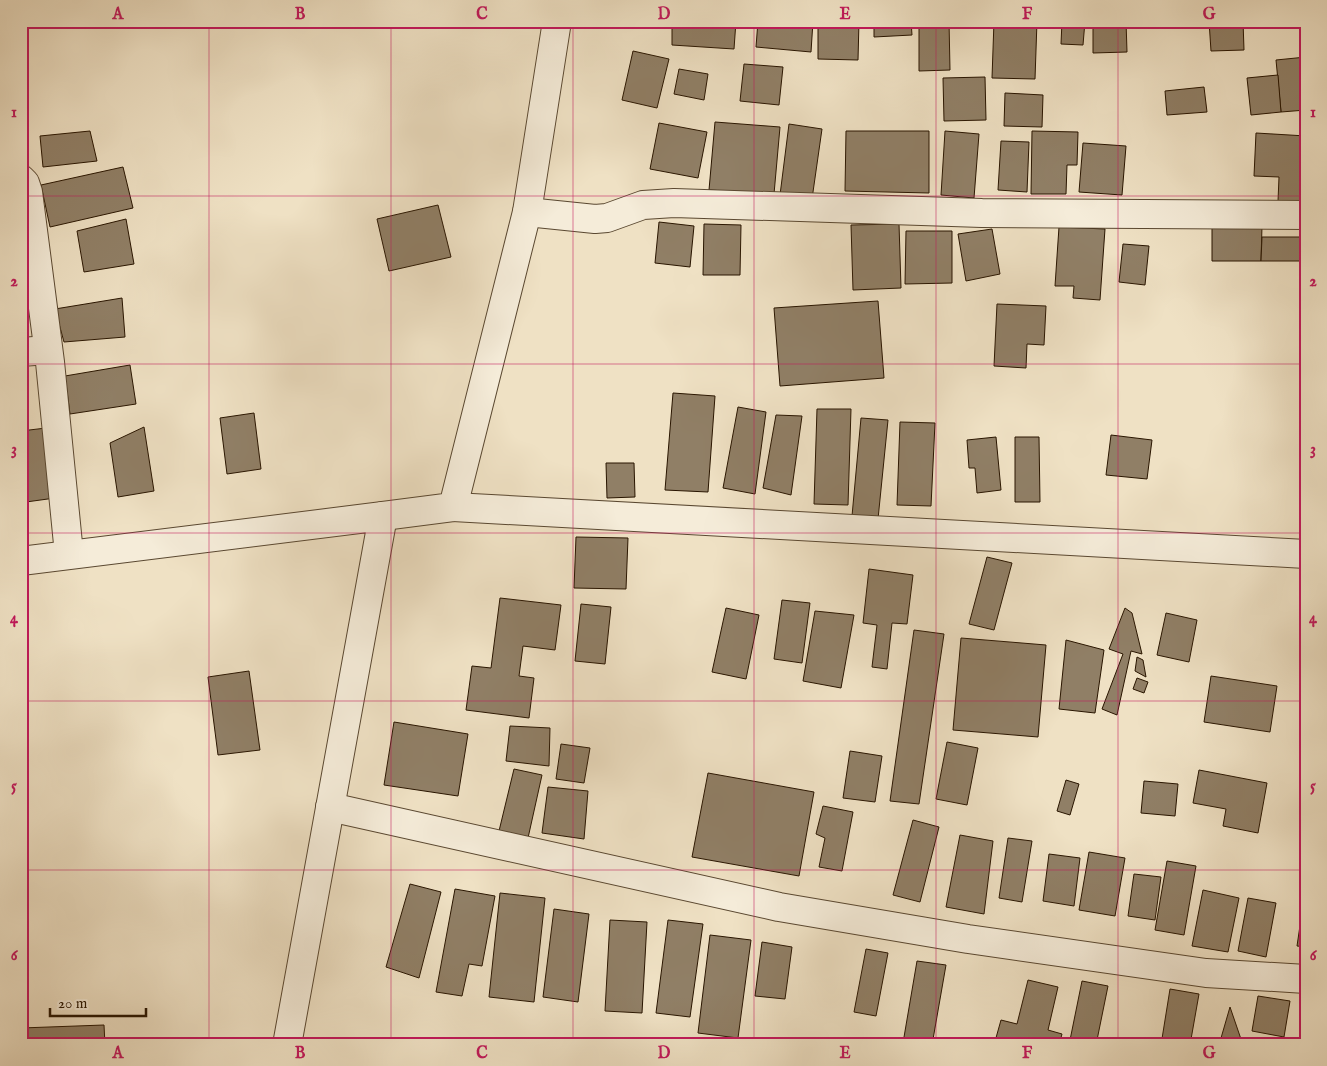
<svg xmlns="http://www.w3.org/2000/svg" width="1327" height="1066" font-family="'IM FELL English',serif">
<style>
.building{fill:#907f66;stroke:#291500}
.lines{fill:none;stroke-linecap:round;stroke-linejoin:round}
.street-casing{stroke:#5a4831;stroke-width:30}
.street{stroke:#f5ecd9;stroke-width:28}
.grid{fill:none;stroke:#c2185b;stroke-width:1;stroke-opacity:0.55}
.neatline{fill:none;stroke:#c2185b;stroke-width:2}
.grid-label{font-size:16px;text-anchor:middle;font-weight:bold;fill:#c2185b}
</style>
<rect width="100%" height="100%" fill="#efe1c4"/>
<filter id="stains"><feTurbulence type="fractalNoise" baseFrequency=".004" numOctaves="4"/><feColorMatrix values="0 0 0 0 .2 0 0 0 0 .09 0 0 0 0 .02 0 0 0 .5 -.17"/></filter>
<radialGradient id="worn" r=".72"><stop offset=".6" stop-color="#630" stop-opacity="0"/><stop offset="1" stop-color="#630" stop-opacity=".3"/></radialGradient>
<!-- building -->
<g class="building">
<polygon points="571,21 609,21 608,26 570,23"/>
<polygon points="672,21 736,21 734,49 672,45"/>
<polygon points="758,21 813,21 811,52 756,47"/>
<polygon points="818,21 859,21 858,60 818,59"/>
<polygon points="874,21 911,21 912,35 874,37"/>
<polygon points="919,21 949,21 950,70 919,71"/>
<polygon points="994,21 1037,21 1035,79 992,78"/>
<polygon points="1062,21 1085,21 1083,45 1061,44"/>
<polygon points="1093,21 1126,21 1127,52 1093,53"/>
<polygon points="1209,21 1243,21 1244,50 1211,51"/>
<polygon points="633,51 669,59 657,108 622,100"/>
<polygon points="1306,57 1306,110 1281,112 1276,60"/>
<polygon points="744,64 783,67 779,105 740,101"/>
<polygon points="679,69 708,74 704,100 674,94"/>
<polygon points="1278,75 1281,112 1251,115 1247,78"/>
<polygon points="985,77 986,120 944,121 943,78"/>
<polygon points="1204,87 1207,112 1167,115 1165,91"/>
<polygon points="1005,93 1043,95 1042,127 1004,126"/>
<polygon points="715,122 780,127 774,194 709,190"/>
<polygon points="659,123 707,132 698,178 650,169"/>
<polygon points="789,124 822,129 812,199 780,195"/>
<polygon points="90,131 97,161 43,167 40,136"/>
<polygon points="846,131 929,131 929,193 845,191"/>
<polygon points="945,131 979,134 974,198 941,195"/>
<polygon points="1032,131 1078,132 1077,165 1067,165 1066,194 1031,194"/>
<polygon points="1256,133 1306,136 1306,202 1278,201 1279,177 1254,176"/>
<polygon points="1001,141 1029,142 1027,192 998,190"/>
<polygon points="1083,143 1126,146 1122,195 1079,192"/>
<polygon points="123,167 133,208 50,227 41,185"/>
<polygon points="438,205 451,257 389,271 377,219"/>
<polygon points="126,219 134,264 84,272 77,231"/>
<polygon points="659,222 694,226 690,267 655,263"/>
<polygon points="704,224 741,225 740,275 703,275"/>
<polygon points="899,224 901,288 853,290 851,225"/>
<polygon points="1212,226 1262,226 1261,261 1212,261"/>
<polygon points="1059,227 1105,229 1100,300 1073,298 1074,286 1055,286"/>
<polygon points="992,229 1000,274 966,281 958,234"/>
<polygon points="906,231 952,231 952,283 905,284"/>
<polygon points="1262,237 1306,237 1306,261 1261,261"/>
<polygon points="1123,244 1149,246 1145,285 1119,282"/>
<polygon points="122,298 125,337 64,342 55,309"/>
<polygon points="878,301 884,378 780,386 774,308"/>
<polygon points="997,304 1046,306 1044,345 1027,344 1026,368 994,366"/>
<polygon points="130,365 136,404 70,414 65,376"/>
<polygon points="673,393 715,396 708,492 665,490"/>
<polygon points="738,407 766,412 755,494 723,488"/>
<polygon points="817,409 851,409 848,505 814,504"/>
<polygon points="254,413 261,469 227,474 220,418"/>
<polygon points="776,415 802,416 791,495 763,488"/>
<polygon points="861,418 888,420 877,529 851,527"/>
<polygon points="900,422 935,423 931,506 897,505"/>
<polygon points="144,427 154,491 118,497 110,443"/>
<polygon points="46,428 55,498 26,502 21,468 21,431"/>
<polygon points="1111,435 1152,440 1147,479 1106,475"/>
<polygon points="996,437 1001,490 977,493 975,468 969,468 967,440"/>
<polygon points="1015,437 1039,437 1040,502 1015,502"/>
<polygon points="606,463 634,463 635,497 607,498"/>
<polygon points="576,537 628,538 626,589 574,588"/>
<polygon points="987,557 1012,563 994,630 969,624"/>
<polygon points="869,569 913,575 907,624 892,623 887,669 872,667 877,625 863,623"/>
<polygon points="500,598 561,605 555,650 523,646 519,676 534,678 529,718 466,710 472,666 491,668"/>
<polygon points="782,600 810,603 802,663 774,659"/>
<polygon points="581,604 611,607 605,664 575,661"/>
<polygon points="726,608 759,615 746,679 712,672"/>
<polygon points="1125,608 1132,613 1142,654 1131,651 1117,715 1102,709 1123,654 1109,649"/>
<polygon points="815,611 854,615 841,688 803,681"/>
<polygon points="1166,613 1197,620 1189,662 1157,655"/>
<polygon points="914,630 944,634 919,804 890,801"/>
<polygon points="961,638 1046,645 1038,737 953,730"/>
<polygon points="1066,640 1104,650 1095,713 1059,709"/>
<polygon points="1137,657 1143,660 1146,677 1135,671"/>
<polygon points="249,671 260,750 218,755 208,677"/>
<polygon points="1211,676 1277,686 1270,732 1204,722"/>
<polygon points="1137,678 1148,682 1144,693 1133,689"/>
<polygon points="394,722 468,734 458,796 384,785"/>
<polygon points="510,726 550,728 549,766 506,761"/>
<polygon points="947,742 978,748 967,805 936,799"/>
<polygon points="561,744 590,748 584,783 556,779"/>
<polygon points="850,751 882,756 875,802 843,798"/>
<polygon points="514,769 542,775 528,838 499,831"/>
<polygon points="1199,770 1267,783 1258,833 1223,826 1226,809 1193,803"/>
<polygon points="708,773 814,792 799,876 692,857"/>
<polygon points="1066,780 1079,784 1070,815 1057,811"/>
<polygon points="1144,781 1178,784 1175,816 1141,813"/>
<polygon points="548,787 588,791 584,839 542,833"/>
<polygon points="823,806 853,812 842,871 819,867 825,838 816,834"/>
<polygon points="913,820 939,827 920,902 893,895"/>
<polygon points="960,835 993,841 984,914 946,907"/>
<polygon points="1008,838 1032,841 1022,902 999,898"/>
<polygon points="1089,852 1125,858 1115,916 1079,910"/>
<polygon points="1049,854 1080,858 1074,906 1043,901"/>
<polygon points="1167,861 1196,866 1184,935 1155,930"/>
<polygon points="1134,874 1161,877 1155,920 1128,916"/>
<polygon points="410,884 441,892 419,978 386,967"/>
<polygon points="455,889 495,896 482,966 469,964 462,996 436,992"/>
<polygon points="1203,890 1239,898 1228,952 1192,946"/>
<polygon points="500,893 545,898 534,1002 489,997"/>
<polygon points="1248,898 1276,903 1266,957 1238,951"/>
<polygon points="554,909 589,914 578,1002 543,997"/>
<polygon points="1302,912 1306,913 1306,947 1297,946"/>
<polygon points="610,920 647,922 642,1013 605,1011"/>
<polygon points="668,920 703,924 690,1017 656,1013"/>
<polygon points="710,935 751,940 738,1038 698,1033"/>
<polygon points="762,942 792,947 785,999 755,996"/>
<polygon points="866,949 888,953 876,1016 854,1012"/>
<polygon points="917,961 946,965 932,1045 903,1043"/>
<polygon points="1028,980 1058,987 1048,1030 1062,1034 1059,1045 994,1045 1001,1020 1017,1024"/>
<polygon points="1082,981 1108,986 1096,1045 1069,1045"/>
<polygon points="1170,989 1199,994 1190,1045 1161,1045"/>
<polygon points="1258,996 1290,1001 1284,1037 1252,1031"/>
<polygon points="1230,1007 1243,1045 1219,1045"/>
<polygon points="104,1025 105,1045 21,1045 21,1028"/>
</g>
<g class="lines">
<defs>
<g id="street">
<polyline points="21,179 25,183 28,192 50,362 69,554"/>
<polyline points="527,212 595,219 607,218 643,205 674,203 982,213 1306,215"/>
<polyline points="21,352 48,350"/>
<polyline points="453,507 1306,554"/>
<polyline points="383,516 453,507 527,212 557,21"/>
<polyline points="21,561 383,516 287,1045"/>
<polyline points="330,807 779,907 968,939 1206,973 1306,979"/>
</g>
</defs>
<!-- street casing -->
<use href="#street" class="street-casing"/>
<!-- street -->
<use href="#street" class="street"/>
</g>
<!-- grid -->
<path class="grid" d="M209 21V1045M391 21V1045M573 21V1045M754 21V1045M936 21V1045M1118 21V1045M21 196H1306M21 364H1306M21 533H1306M21 701H1306M21 870H1306"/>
<!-- margin -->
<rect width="1327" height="1066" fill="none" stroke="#efe1c4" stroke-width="55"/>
<!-- scale -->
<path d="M50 1008v8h96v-8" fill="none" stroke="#291500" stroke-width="2.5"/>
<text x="58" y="1008" font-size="15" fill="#291500" stroke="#f5ecd9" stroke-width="4" paint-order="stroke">20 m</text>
<rect x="28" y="28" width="1272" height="1010" class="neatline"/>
<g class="grid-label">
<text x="118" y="19">A</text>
<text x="300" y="19">B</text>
<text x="482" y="19">C</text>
<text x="664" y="19">D</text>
<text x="845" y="19">E</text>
<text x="1027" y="19">F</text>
<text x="1209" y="19">G</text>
<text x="14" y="117">1</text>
<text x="1313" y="117">1</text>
<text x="14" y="286">2</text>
<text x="1313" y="286">2</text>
<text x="14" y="454">3</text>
<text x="1313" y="454">3</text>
<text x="14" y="623">4</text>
<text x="1313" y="623">4</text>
<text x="14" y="791">5</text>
<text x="1313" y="791">5</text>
<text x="14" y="960">6</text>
<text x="1313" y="960">6</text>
<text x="118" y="1058">A</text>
<text x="300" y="1058">B</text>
<text x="482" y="1058">C</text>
<text x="664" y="1058">D</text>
<text x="845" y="1058">E</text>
<text x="1027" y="1058">F</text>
<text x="1209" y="1058">G</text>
</g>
<rect width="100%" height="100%" filter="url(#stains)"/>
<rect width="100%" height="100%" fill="url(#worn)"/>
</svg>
